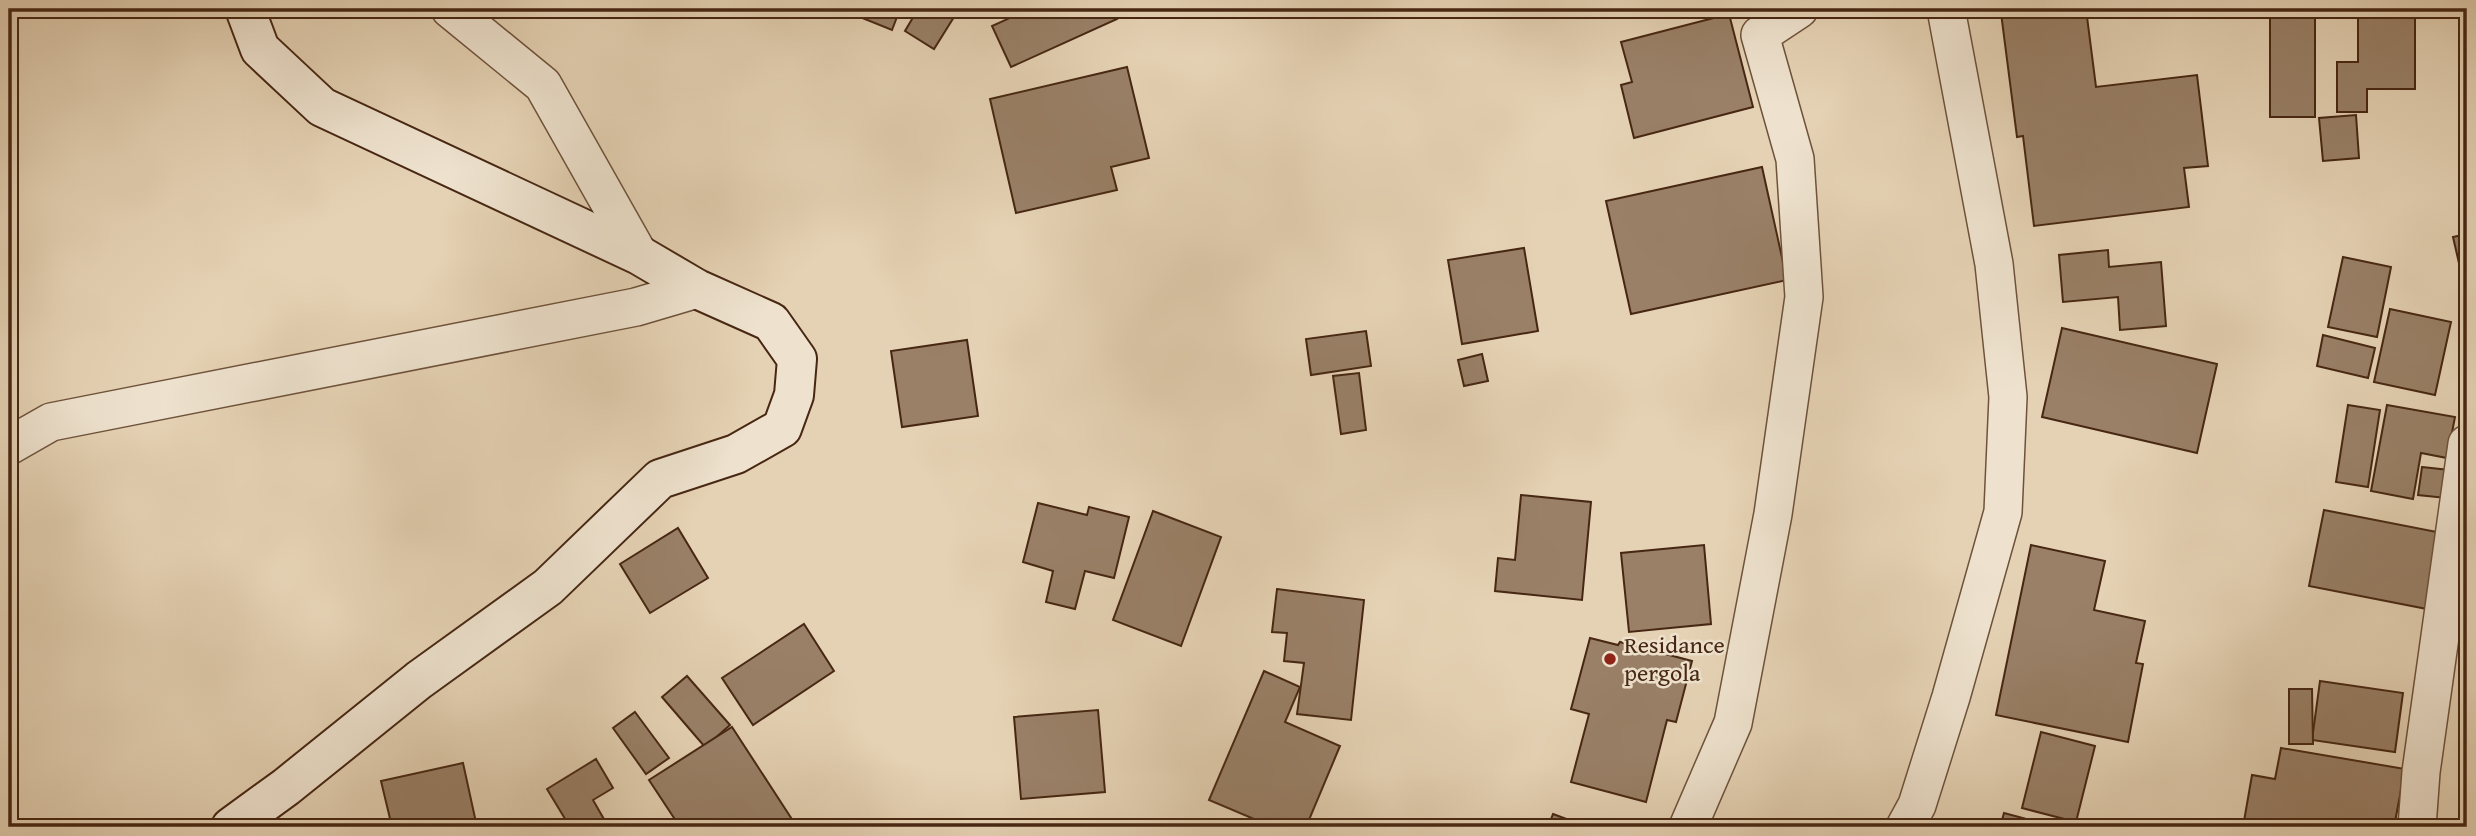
<svg xmlns="http://www.w3.org/2000/svg" width="2476" height="836" font-family="'Gentium Book Plus',serif">
<style>
.building{fill:#998067;stroke:#472713;stroke-width:2}
.lines{fill:none;stroke-linecap:round;stroke-linejoin:round}
.street-casing{stroke:#6e523b;stroke-width:40}
.secondary-casing{stroke:#472713;stroke-width:42}
.street{stroke:#eee2ce;stroke-width:37}
.secondary{stroke:#eee2ce;stroke-width:38}
.poi-dot{fill:#8f2418;stroke:#eee2ce;stroke-width:2.5}
.labels{text-anchor:middle;stroke-width:5;stroke-linejoin:round;paint-order:stroke}
.poi-label{font-size:24px;fill:#472713;stroke:#eee2ce;text-anchor:start}
</style>
<rect width="100%" height="100%" fill="#e5d2b4"/>
<filter id="stains"><feTurbulence type="fractalNoise" baseFrequency=".00286" numOctaves="4"/><feColorMatrix values="0 0 0 0 .2 0 0 0 0 .09 0 0 0 0 .02 0 0 0 .5 -.17"/></filter>
<radialGradient id="worn" r=".72"><stop offset=".6" stop-color="#630" stop-opacity="0"/><stop offset="1" stop-color="#630" stop-opacity=".3"/></radialGradient>
<!-- building -->
<g class="building">
<polygon points="840,9 900,9 892,30"/>
<polygon points="918,9 959,9 934,49 905,31"/>
<polygon points="1022,9 1113,9 1117,19 1011,67 992,26 1023,12"/>
<polygon points="2040,9 2086,9 2096,87 2197,75 2208,166 2184,168 2189,207 2034,226 2023,136 2017,137 2001,13"/>
<rect x="2270" y="9" width="45" height="108"/>
<polygon points="2358,9 2415,9 2415,89 2367,89 2367,112 2337,112 2337,62 2358,62"/>
<polygon points="1729,14 1753,107 1634,138 1621,85 1632,82 1621,42"/>
<polygon points="1127,67 1149,158 1111,167 1117,190 1016,213 990,99"/>
<polygon points="2356,115 2359,158 2323,161 2319,118"/>
<polygon points="1762,167 1787,280 1631,314 1606,201"/>
<polygon points="2467,234 2467,271 2461,272 2453,237"/>
<polygon points="1524,248 1538,331 1462,344 1448,260"/>
<polygon points="2108,250 2109,267 2161,262 2166,326 2120,330 2118,297 2063,302 2059,255"/>
<polygon points="2343,257 2391,267 2377,337 2328,327"/>
<polygon points="2390,309 2451,322 2435,395 2374,382"/>
<polygon points="2062,328 2217,364 2197,453 2042,417"/>
<polygon points="1366,331 1371,366 1311,375 1306,339"/>
<polygon points="2323,335 2375,348 2368,378 2317,366"/>
<polygon points="967,340 978,416 902,427 891,351"/>
<polygon points="1482,354 1488,381 1464,386 1458,360"/>
<polygon points="1359,373 1366,430 1341,434 1333,376"/>
<polygon points="2348,405 2380,410 2368,487 2336,482"/>
<polygon points="2387,405 2455,417 2447,458 2421,453 2413,499 2371,491"/>
<polygon points="2422,467 2449,470 2446,498 2418,495"/>
<polygon points="1521,495 1591,502 1582,600 1495,591 1498,558 1515,560"/>
<polygon points="1038,503 1087,515 1089,507 1129,517 1114,578 1085,571 1075,609 1046,602 1053,571 1023,562"/>
<polygon points="2324,510 2442,533 2427,609 2309,586"/>
<polygon points="1153,511 1221,537 1181,646 1113,620"/>
<polygon points="678,528 708,578 650,613 620,564"/>
<polygon points="1704,545 1711,624 1629,632 1621,553"/>
<polygon points="2031,545 2105,561 2094,610 2145,621 2136,663 2143,664 2128,742 1996,715"/>
<polygon points="1277,589 1364,600 1351,720 1297,714 1304,663 1284,661 1287,633 1272,632"/>
<polygon points="804,624 834,671 753,725 722,678"/>
<polygon points="1590,638 1618,645 1620,642 1692,661 1676,722 1667,720 1646,802 1571,782 1589,714 1571,709"/>
<polygon points="1264,671 1300,687 1285,722 1340,746 1306,827 1273,827 1209,800"/>
<polygon points="687,676 730,725 705,747 662,697"/>
<polygon points="2320,681 2403,693 2395,752 2312,740"/>
<polygon points="2289,689 2312,689 2313,744 2289,744"/>
<polygon points="1098,710 1105,792 1021,799 1014,717"/>
<polygon points="635,712 669,758 646,774 613,728"/>
<polygon points="732,727 797,827 680,827 649,780"/>
<polygon points="2041,732 2095,746 2076,822 2022,808"/>
<polygon points="2281,748 2405,769 2394,827 2243,827 2252,775 2275,779"/>
<polygon points="596,759 613,788 593,800 605,821 595,827 570,827 547,789"/>
<polygon points="463,763 477,827 392,827 381,781"/>
<polygon points="2004,813 2056,827 2000,827"/>
<polygon points="1553,814 1588,827 1548,827"/>
</g>
<g class="lines">
<defs>
<g id="street">
<polyline points="450,9 543,85 639,255"/>
<polyline points="9,446 51,422 636,307 697,289"/>
<polyline points="1688,827 1733,723 1773,514 1804,297 1795,159 1760,35 1799,9"/>
<polyline points="1905,827 1917,805 1951,697 2003,512 2008,397 1994,264 1946,9"/>
<polyline points="2417,827 2421,772 2467,444"/>
</g>
<polyline id="secondary" points="231,827 286,787 419,680 548,587 660,479 736,454 782,428 794,395 797,359 771,322 697,289 639,255 322,107 260,49 245,9"/>
</defs>
<!-- street casing -->
<use href="#street" class="street-casing"/>
<!-- secondary casing -->
<use href="#secondary" class="secondary-casing"/>
<!-- street -->
<use href="#street" class="street"/>
<!-- secondary -->
<use href="#secondary" class="secondary"/>
</g>
<!-- markers -->
<circle class="poi-dot" cx="1610" cy="659" r="7"/>
<g class="labels">
<!-- poi labels -->
<g class="poi-label">
<text x="1624" y="653">Residance<tspan x="1624" dy="28">pergola</tspan></text>
</g>
</g>
<!-- margin -->
<rect width="2476" height="836" fill="none" stroke="#e5d2b4" stroke-width="35"/>
<rect x="10" y="10" width="2455" height="815" fill="none" stroke="#472713" stroke-width="3.5"/>
<rect x="18" y="18" width="2441" height="801" fill="none" stroke="#472713" stroke-width="2"/>
<rect width="100%" height="100%" filter="url(#stains)"/>
<rect width="100%" height="100%" fill="url(#worn)"/>
</svg>
